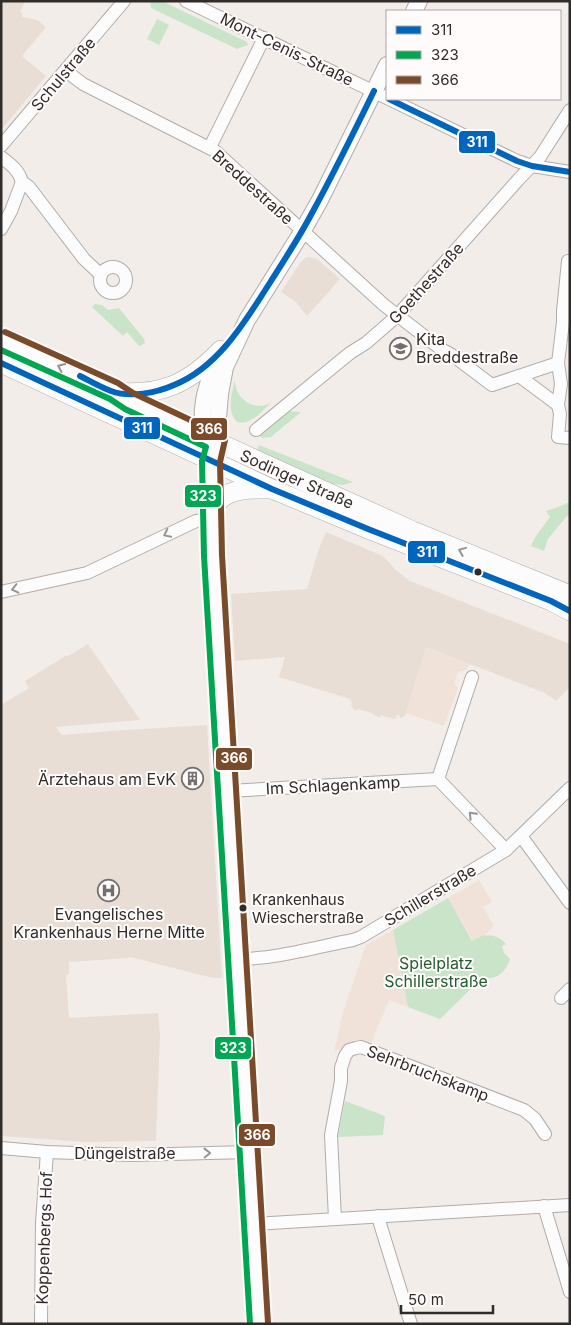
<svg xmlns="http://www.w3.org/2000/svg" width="571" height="1325" font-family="Inter,sans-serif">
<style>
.built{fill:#e9ded6}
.industrial{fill:#f0e2d8}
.green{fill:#c9e4c9}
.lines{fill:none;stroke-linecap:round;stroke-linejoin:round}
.minor-casing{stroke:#b0aca9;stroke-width:14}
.tertiary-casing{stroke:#b0aca9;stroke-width:18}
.secondary-casing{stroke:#b0aca9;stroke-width:20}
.minor{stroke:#fdfcfc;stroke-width:12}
.tertiary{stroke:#fdfcfc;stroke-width:16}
.secondary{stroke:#fdfcfc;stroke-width:19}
.bus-1-casing{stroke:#fefbfa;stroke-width:10}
.bus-2-casing{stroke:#fefbfa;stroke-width:10}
.bus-3-casing{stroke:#fefbfa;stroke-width:10}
.bus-1{stroke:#0065bd;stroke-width:6}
.bus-2{stroke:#00a651;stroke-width:6}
.bus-3{stroke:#7a4b2a;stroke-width:6}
.oneway{stroke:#969493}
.bus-dot{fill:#302c2a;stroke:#fefbfa;stroke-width:2}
.labels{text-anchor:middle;stroke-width:4;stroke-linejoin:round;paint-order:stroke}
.bus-label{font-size:15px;fill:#302c2a;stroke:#fefbfa;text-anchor:start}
.street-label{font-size:16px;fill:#302c2a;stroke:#fefbfa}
.poi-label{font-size:16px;fill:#302c2a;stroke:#fefbfa;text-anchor:start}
.park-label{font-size:16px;fill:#225d31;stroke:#fefbfa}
.line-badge{stroke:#fefbfa;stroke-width:2}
.badge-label{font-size:14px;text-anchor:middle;font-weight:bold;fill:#fff}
</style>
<rect width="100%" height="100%" fill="#f3ede9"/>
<!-- built -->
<g class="built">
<polygon points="1,1 25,1 20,12 22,13 22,17 37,20 46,27 22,56 46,76 1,130"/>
<polygon points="309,257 317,259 340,279 307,316 296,302 281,292 300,263 305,258"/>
<polygon points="326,532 383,556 396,570 410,581 570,644 570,687 556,701 545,693 426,647 405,716 401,718 398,714 396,718 394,719 381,715 380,718 374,715 374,714 358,709 355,711 351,705 352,703 350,699 279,677 285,657 235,661 231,594 307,589 318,551"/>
<polygon points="88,644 140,720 56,727 62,735 110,731 207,725 222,978 213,978 130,957 128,958 69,962 69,974 66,975 69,1018 158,1013 160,1035 156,1141 84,1142 1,1136 1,705 29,688 25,681 67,655 68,656"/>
</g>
<!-- industrial -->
<g class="industrial">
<polygon points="426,647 470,664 466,670 458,672 454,683 458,688 444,726 406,713"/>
<polygon points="479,880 492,902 483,907 494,926 485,935 473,941 448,898"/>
<polygon points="393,930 408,1007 389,1000 371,1044 362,1040 350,1043 334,1052 343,1012 366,945"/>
</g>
<!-- green -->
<g class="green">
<polygon points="150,1 162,1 247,42 248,45 237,49 151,8"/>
<polygon points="157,19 169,25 159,45 147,39"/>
<polygon points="95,304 102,305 108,310 119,308 144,339 145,343 140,346 138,345 127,332 123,336 92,307"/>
<path d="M235 379C234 399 255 413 272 402 263 410 251 426 237 422 226 410 232 393 235 379Z"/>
<polygon points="286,411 301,412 271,437 262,438 258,434"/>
<polygon points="259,445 353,482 343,485 333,484 257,450"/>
<polygon points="570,502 570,515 566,517 548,539 544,551 531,546 534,539 550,517 546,511 558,507"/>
<path d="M448 898 472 941C484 933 496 933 506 944L502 946 504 953 510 959C506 973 496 980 482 978L440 1019 408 1007 393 930Z"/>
<polygon points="345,1101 385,1116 383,1135 338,1137"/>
</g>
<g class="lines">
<defs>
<g id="minor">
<polyline points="186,1 387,98"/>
<polyline points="66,71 83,84 215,151 384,305 441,349 452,355 492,385 558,363"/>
<polyline points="389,99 517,161 532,166 570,172"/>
<polyline points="1,146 124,1"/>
<polyline points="210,147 264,38"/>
<path d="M1 157C10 164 19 170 22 182L29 187 84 259 101 275"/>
<polyline points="1,229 11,211 22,182"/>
<polyline points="568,261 563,311 563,322 558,363 561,384 558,405 560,414 558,437 570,438"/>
<circle cx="113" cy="280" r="13"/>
<polyline points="519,376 558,405"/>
<polyline points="256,430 350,353 366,343 397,316 518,180 540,157 570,110"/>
<polyline points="1,592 87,573 196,521 213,519"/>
<polyline points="438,779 472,677"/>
<polyline points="228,791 438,779 506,850"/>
<polyline points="521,836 570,903"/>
<path d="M238 959C276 959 316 947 353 940L361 937 506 850 570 788"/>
<polyline points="561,998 570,989"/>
<polyline points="1,1148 47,1152 132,1155 249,1152"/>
<polyline points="544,1206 570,1292"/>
<polyline points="378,1216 381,1227 411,1324"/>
<polyline points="335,1219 331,1135 341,1081 341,1068 345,1056 349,1050 356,1048 361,1047 524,1110 535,1119 545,1134"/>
<polyline points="254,1224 570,1205"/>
<polyline points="41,1324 42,1223 47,1152"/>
</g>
<g id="tertiary">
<polyline points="414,11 419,1"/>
<path d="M207 447C196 409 207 384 221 350"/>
<polyline points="259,1324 213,555 211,461 216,442 220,394 225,367 247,320 302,232 320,200 387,65"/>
</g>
<g id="secondary">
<polyline points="1,340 114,391 129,401 254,459 413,531 570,595"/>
<polyline points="1,363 272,489 368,529 551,601 570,611"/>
<path d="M115 392C162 396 188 384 221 350"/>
<path d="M212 510C215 506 218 501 222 498 233 488 255 489 268 489"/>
</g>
</defs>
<!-- minor casing -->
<use href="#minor" class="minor-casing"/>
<!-- tertiary casing -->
<use href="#tertiary" class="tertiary-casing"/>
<!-- secondary casing -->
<use href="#secondary" class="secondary-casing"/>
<!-- minor -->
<use href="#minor" class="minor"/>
<!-- tertiary -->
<use href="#tertiary" class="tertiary"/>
<!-- secondary -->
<use href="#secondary" class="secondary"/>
<defs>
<g id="bus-1">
<polyline points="389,99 517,161 532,166 570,172"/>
<polyline points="1,363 272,489 368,529 551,601 570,611"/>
<path d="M80 376C90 381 100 387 111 391 130 398 156 393 174 385 219 367 246 320 271 281 285 259 300 236 312 213 334 173 354 132 374 91"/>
</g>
<polyline id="bus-2" points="1,350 110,399 125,409 206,447 202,461 204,556 250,1324"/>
<polyline id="bus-3" points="5,332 118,383 133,393 220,434 225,440 220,462 222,555 268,1323"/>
</defs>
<!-- bus-1 casing -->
<use href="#bus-1" class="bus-1-casing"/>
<!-- bus-2 casing -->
<use href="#bus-2" class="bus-2-casing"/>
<!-- bus-3 casing -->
<use href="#bus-3" class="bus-3-casing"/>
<!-- bus-1 -->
<use href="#bus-1" class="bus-1"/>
<!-- bus-2 -->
<use href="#bus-2" class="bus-2"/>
<!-- bus-3 -->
<use href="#bus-3" class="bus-3"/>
</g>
<!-- one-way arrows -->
<defs><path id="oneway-chevron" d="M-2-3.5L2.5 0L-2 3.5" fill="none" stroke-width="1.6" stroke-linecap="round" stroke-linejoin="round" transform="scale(1.25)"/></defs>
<g class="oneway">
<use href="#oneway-chevron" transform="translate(61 367) rotate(-155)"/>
<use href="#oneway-chevron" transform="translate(167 534) rotate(154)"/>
<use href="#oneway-chevron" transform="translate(462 551) rotate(-158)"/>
<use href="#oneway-chevron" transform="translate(15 589) rotate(167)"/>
<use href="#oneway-chevron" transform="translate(472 815) rotate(-134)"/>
<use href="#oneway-chevron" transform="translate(207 1153) rotate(-1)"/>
</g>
<!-- icons -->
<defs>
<symbol id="school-ring" viewBox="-11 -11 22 22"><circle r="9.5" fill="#fefbfa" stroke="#74706d" stroke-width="1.5"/><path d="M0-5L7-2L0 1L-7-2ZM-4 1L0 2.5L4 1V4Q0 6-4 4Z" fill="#74706d"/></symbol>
<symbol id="building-ring" viewBox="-11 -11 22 22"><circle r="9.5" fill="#fefbfa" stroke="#74706d" stroke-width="1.5"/><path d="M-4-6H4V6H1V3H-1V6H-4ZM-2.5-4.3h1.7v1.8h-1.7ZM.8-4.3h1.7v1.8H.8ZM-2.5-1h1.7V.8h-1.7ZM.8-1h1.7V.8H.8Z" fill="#74706d"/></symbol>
<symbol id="hospital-ring" viewBox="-11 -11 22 22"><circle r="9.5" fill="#fefbfa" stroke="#74706d" stroke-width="1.5"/><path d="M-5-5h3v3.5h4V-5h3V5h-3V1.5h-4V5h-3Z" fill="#74706d"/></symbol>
</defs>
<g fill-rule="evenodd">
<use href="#school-ring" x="388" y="336" width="25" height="25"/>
<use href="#building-ring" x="180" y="766" width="25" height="25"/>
<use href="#hospital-ring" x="96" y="878" width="25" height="25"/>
</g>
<!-- markers -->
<g class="bus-dot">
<circle cx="478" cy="572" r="4.5"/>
<circle cx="243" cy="908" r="4.5"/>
</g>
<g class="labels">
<!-- bus labels -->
<g class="bus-label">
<text x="252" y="905">Krankenhaus<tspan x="252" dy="18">Wiescherstraße</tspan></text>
</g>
<!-- street labels -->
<g class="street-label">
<text transform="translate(287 49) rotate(26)" y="6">Mont-Cenis-Straße</text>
<text transform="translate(63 74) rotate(-50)" y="6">Schulstraße</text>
<text transform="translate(253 187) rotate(42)" y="6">Breddestraße</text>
<text transform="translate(426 283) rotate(-48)" y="6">Goethestraße</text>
<text transform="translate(297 479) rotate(24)" y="6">Sodinger Straße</text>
<text transform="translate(333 785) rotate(-3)" y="6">Im Schlagenkamp</text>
<text transform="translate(430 895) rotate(-31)" y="6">Schillerstraße</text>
<text transform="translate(428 1073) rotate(21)" y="6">Sehrbruchskamp</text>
<text x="125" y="1159">Düngelstraße</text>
<text transform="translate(44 1238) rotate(-88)" y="6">Koppenbergs Hof</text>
</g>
<!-- poi labels -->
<g class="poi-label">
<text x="416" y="345">Kita<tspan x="416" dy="18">Breddestraße</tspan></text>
<text x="176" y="785" text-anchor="end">Ärztehaus am EvK</text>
<text x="109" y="920" text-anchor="middle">Evangelisches<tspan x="109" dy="18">Krankenhaus Herne Mitte</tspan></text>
</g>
<!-- park labels -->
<g class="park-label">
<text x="436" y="969">Spielplatz<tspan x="436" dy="18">Schillerstraße</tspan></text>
</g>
</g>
<g class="line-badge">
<rect x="458" y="130" width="38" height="24" rx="5" fill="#0065bd"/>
<rect x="123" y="416" width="38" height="24" rx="5" fill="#0065bd"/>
<rect x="190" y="417" width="38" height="24" rx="5" fill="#7a4b2a"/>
<rect x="184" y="484" width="38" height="24" rx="5" fill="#00a651"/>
<rect x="407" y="540" width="39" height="24" rx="5" fill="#0065bd"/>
<rect x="215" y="747" width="38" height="24" rx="5" fill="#7a4b2a"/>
<rect x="214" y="1036" width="38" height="24" rx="5" fill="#00a651"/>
<rect x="238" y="1123" width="38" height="24" rx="5" fill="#7a4b2a"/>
</g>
<g class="badge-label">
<text x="477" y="147">311</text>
<text x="142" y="433">311</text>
<text x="209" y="434">366</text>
<text x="203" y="501">323</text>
<text x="427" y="557">311</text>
<text x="234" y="763">366</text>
<text x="233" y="1053">323</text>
<text x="257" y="1140">366</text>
</g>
<!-- border -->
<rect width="571" height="1325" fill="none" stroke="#302c2a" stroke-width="5"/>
<!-- legend -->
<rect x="386" y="10" width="175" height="90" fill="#fefbfa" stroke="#aca8a7"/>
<rect x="396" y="26" width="25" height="8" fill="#0065bd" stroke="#aca8a7"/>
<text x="431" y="35" font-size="15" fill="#302c2a">311</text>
<rect x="396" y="51" width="25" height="8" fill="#00a651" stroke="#aca8a7"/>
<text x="431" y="60" font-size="15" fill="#302c2a">323</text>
<rect x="396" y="76" width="25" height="8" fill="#7a4b2a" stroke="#aca8a7"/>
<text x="431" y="85" font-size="15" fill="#302c2a">366</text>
<!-- scale -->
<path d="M401 1305v8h92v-8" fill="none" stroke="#302c2a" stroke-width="2.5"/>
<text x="408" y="1305" font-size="15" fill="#302c2a" stroke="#fefbfa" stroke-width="4" paint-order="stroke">50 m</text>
</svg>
